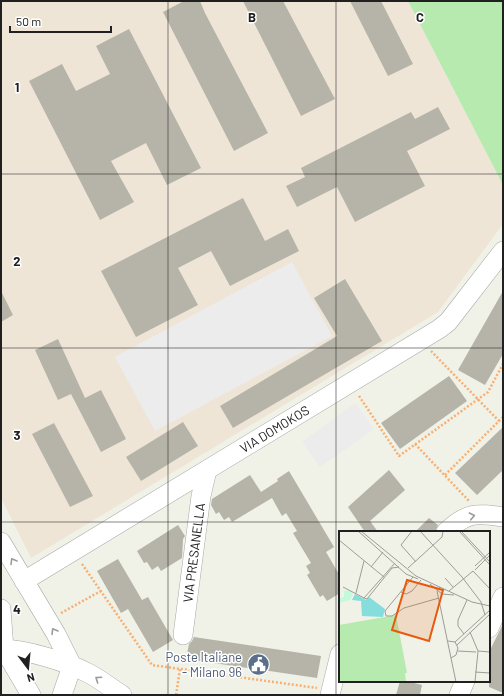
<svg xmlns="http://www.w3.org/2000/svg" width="504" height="696" font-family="Barlow,sans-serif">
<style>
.military{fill:#eee5d7}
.grass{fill:#b6eaae}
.parking{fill:#ececec}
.building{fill:#b6b4a9}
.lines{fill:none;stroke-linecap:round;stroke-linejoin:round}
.minor-casing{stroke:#a7a7a7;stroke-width:20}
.path{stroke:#f8af70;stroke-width:2.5;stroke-dasharray:2 2;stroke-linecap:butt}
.minor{stroke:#fff;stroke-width:19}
.oneway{stroke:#9b9b9b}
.grid{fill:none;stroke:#202020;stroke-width:1;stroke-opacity:0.55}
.labels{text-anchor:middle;stroke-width:3;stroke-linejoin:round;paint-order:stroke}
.street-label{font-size:13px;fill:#202020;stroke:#fff}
.service-label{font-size:13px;fill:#4e5e75;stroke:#fff;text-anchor:end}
.inset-road{fill:none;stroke:#9d9d97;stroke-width:1}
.view{fill:#e8590c;fill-opacity:0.15;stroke:#e8590c;stroke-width:2}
.inset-edge{fill:none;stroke:#202020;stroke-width:2}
.grid-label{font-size:13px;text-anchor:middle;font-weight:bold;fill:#202020;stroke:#fff;stroke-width:3;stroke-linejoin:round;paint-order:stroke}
</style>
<rect width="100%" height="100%" fill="#f0f1e7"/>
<!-- military -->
<polygon class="military" points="1,1 408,1 503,185 503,224 438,312 31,558 1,498"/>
<!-- grass -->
<polygon class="grass" points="408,1 503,1 503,185"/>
<!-- parking -->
<g class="parking">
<polygon points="292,262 332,336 155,431 115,357"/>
<polygon points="355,403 374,429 320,467 302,442"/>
</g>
<!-- building -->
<g class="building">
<polygon points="184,1 200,1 205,13 268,133 234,151 163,12"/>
<polygon points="243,1 283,1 335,99 301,116"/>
<polygon points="350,1 381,1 413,64 388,76"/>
<polygon points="129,29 201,168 167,185 146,143 111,161 134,202 100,220 29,81 62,64 76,91 110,74 96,46"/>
<polygon points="438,107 450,129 407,151 425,186 355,222 337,187 297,207 286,186 305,177 301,168 411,112 415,119"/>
<polygon points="243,198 265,241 288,229 299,251 230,286 211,251 178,268 198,305 136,337 101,271"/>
<polygon points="345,279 382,341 233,428 220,406 337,336 314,298"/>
<polygon points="1,291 13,315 1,322"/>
<polygon points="503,291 503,354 485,385 458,370"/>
<polygon points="58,339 85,398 101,390 126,439 101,452 71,394 58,400 35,350"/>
<polygon points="449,376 467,401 400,449 381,423"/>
<polygon points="183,422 198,446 141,481 126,457"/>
<polygon points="54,423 93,496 70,507 32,434"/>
<polygon points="503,427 503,470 477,495 455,473"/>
<polygon points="389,470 405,490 370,521 378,532 365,532 348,507"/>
<polygon points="289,471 334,547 326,552 340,576 340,593 327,601 323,595 320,597 307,575 310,573 306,566 311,563 293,533 297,531 286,513 282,516 272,498 232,522 229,517 224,520 219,512 216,514 211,505 212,499 250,475 261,492 278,481 277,479"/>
<polygon points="429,518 438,525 435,532 415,532"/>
<polygon points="178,525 185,536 183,539 182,558 161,571 158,566 152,570 147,562 144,563 137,551"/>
<polygon points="118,559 142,600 148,597 173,640 153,652 128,609 121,613 97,571"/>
<polygon points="503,624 503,693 489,687 489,652"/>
<polygon points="194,637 321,656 317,678 186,659 189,644 192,641"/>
<polygon points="400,681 406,681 422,685 420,695 396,695"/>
</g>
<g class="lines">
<defs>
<g id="minor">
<path d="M446 532C467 512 476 513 503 517"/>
<polyline points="1,542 56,634 72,666 62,695"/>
<path id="s1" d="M24 581 439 329 448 322 455 313 503 251"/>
<polyline points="1,609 4,649 31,695"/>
<polyline points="489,628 503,597"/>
<path id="s2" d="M183 635 201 496 207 470"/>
<path d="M1 649C25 649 67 662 88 673 100 679 111 688 122 695"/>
<polyline points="330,695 340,654"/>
<polyline points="459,695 465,681"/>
</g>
</defs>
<!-- minor casing -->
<use href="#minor" class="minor-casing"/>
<!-- path -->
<g class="path">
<polyline points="431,351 499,421"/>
<polyline points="359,396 399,456 488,392 503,364"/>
<polyline points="415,444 469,501"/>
<polyline points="445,475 503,417"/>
<polyline points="82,564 152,665 317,688"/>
<polyline points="61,613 101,591"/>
<polyline points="176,695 180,669"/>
</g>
<!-- minor -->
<use href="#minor" class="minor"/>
</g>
<!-- one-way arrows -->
<defs><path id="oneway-chevron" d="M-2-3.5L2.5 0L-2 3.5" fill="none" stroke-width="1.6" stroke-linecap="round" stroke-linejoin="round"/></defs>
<g class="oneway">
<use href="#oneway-chevron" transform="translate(472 516) rotate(-12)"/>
<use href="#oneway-chevron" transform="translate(13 561) rotate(-121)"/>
<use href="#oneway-chevron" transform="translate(54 631) rotate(-120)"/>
<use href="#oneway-chevron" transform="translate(98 679) rotate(-146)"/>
</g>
<!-- grid -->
<path class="grid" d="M168 1V695M336 1V695M1 174H503M1 348H503M1 522H503"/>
<!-- icons -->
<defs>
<symbol id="civic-disc" viewBox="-11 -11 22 22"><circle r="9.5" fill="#5c6f8a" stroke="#fff"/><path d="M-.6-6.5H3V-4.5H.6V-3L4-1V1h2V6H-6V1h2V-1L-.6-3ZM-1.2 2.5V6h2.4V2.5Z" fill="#fff"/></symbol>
</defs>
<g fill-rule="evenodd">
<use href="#civic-disc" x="246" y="652" width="25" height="25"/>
</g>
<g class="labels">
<!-- street labels -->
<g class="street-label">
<text dy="5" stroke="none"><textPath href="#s1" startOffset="293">VIA DOMOKOS</textPath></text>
<text dy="5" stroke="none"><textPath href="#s2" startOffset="83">VIA PRESANELLA</textPath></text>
</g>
<!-- service labels -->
<g class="service-label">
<text x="242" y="662">Poste Italiane<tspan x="242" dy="15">- Milano 96</tspan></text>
</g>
</g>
<!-- overview -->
<g transform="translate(339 531)">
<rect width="151" height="151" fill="#f0f1e7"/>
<path d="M57 84 68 142H66L67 151H0V94Z" fill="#b6eaae"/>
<path d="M10 59 14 63 11 69 0 72V67L5 66V60Z" fill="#c5f9dc"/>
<path d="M16 63 27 69 30 66 46 78 44 86 23 85 22 70 13 69Z" fill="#86dedc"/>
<path class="inset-road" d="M19 0 67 43 79 48M22 0 77 45 133 71 151 75M73 0 62 14 77 31M81 0 123 46 142 71 146 84M120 0 151 34M122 0 151 31M0 9 45 46M136 35 151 21M32 36 44 21M69 37 103 6 104 0M136 39 151 24M74 46 46 80 47 85H53L65 77 100 67M106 47 114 56M91 53 103 63 115 64M4 56 25 67M101 56 98 60 117 151M110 60 134 40 151 58M62 61 67 63 73 60 82 49M17 62 25 30M25 67 28 68 53 37 60 36M25 67 56 32M131 101 139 120M125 103 119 95V89L128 69M109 110 116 111 119 117 117 124 112 127M116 111 151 79M118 114 151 83M119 120 137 121M139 120 151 121M136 141 151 142M136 151 139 120"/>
<path class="view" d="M68 49 104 59 90 110 53 99Z"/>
<rect width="151" height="151" class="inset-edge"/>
</g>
<g class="grid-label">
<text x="252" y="22">B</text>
<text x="420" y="22">C</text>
<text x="17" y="92">1</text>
<text x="17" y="266">2</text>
<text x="17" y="440">3</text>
<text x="17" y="614">4</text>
</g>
<!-- border -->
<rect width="504" height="696" fill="none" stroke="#202020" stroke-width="4"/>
<!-- north arrow -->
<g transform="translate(28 668) rotate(164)" stroke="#ffffff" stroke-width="3" paint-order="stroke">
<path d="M0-3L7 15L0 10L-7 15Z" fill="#202020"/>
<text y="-6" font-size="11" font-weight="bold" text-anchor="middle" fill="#202020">N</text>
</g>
<!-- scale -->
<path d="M10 26v6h101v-6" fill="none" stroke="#202020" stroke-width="2"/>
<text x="16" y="26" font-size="12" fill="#202020" stroke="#ffffff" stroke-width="3" paint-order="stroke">50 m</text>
</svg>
